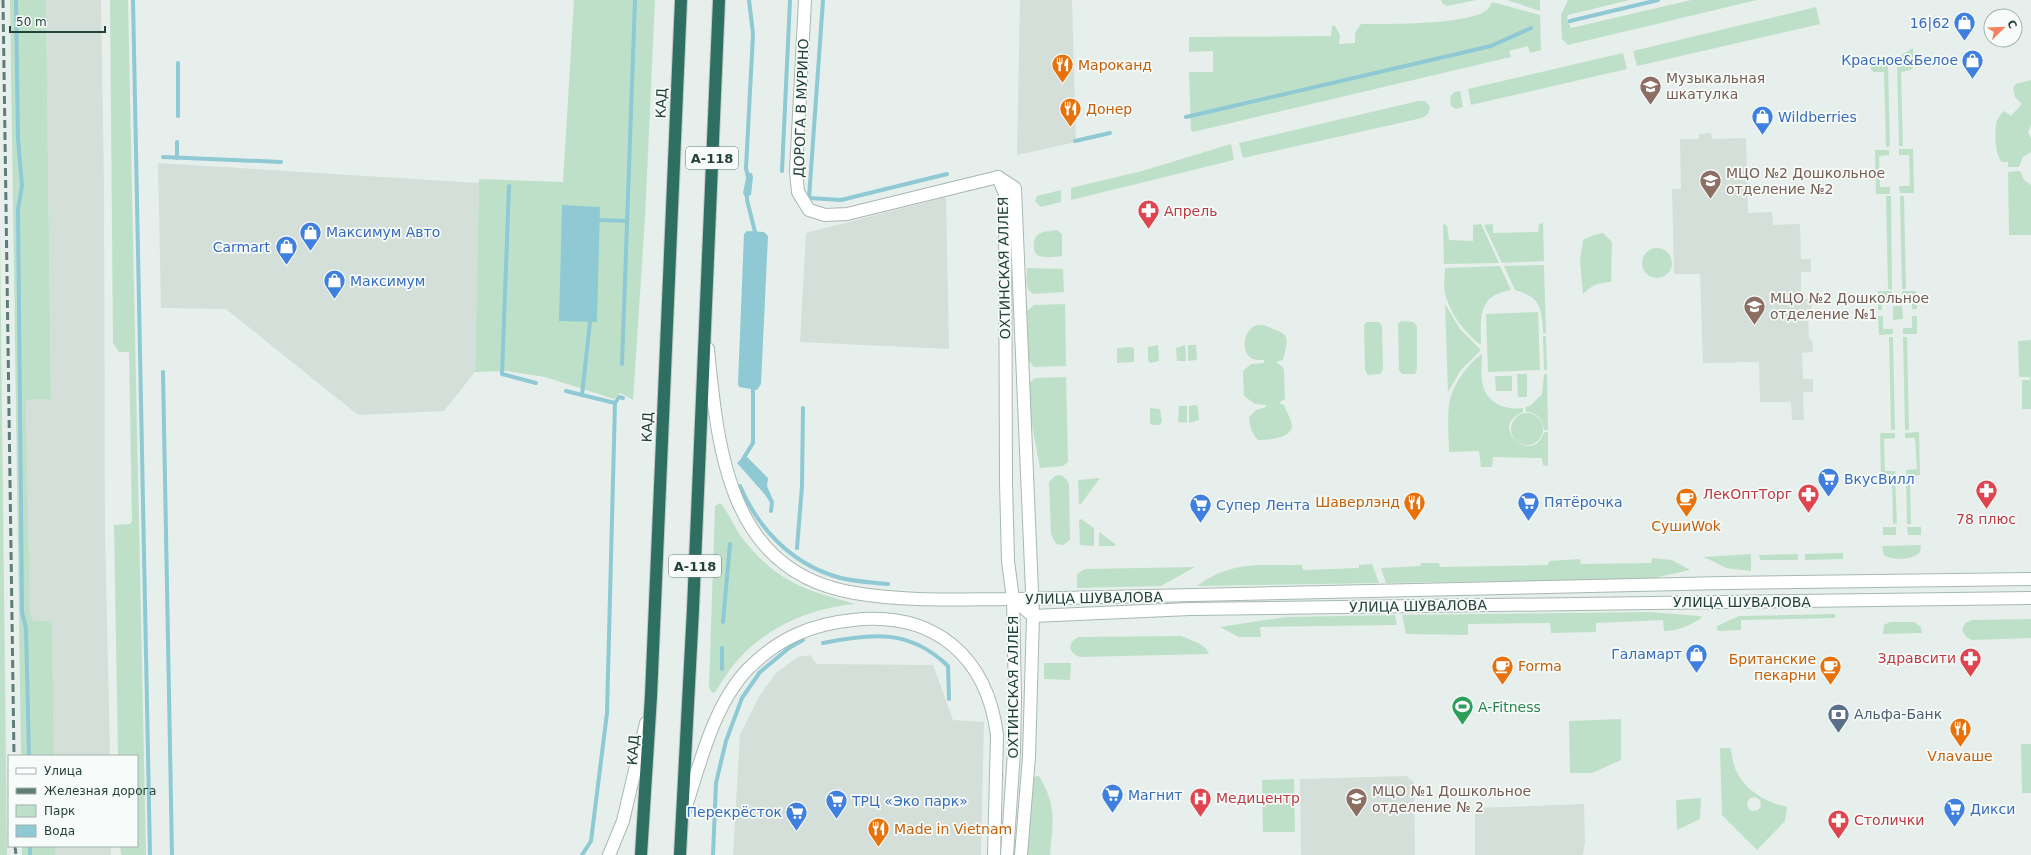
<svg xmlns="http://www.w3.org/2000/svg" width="2031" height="855" font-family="'DejaVu Sans',sans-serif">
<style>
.built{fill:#d4dfda}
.green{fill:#bfe0c8;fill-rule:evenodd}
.water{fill:#8ec9d4}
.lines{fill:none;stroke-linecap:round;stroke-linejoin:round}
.stream{stroke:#8ec9d4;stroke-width:4}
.minor-casing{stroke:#a8b8b2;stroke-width:14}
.highway-casing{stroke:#c2cac8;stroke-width:14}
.minor{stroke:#fff;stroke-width:12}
.highway{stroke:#2f6f62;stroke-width:12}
.rail{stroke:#5f7d75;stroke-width:3;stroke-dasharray:8 4;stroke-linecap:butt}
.labels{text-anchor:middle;stroke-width:3.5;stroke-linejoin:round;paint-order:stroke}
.shield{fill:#f7fbf9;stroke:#637a73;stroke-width:1}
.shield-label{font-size:13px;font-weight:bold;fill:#24423a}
.shop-label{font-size:14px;fill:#366cbe;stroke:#f7fbf9;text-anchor:start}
.food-label{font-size:14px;fill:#c56008;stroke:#f7fbf9;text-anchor:start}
.education-label{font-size:14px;fill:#785e54;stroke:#f7fbf9;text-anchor:start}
.street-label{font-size:14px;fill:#24423a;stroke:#f7fbf9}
.health-label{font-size:14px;fill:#be3a42;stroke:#f7fbf9;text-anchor:start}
.leisure-label{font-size:14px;fill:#27864d;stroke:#f7fbf9;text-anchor:start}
.service-label{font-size:14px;fill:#4e5e75;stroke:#f7fbf9;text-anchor:start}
</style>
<rect width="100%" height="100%" fill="#e6efeb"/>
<!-- built -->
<g class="built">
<polygon points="46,0 101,0 104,186 105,535 110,756 54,756 52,622 34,621 30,613 26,400 51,399"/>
<polygon points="1020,0 1072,0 1076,142 1017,155"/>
<polygon points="1711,133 1712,139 1746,138 1748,213 1772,212 1773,225 1800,224 1801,259 1811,259 1811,272 1801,272 1801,299 1811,299 1812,313 1808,313 1809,339 1812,340 1813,352 1802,353 1803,379 1813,379 1813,392 1803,392 1804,420 1792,420 1791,402 1760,402 1759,362 1703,363 1700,274 1674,274 1672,189 1681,189 1680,139 1699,139 1699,134"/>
<polygon points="158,163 479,183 475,372 444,411 358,415 226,309 161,308"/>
<polygon points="946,197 949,349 800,342 806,233"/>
<polygon points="810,655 817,664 933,665 953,720 984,722 981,855 733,855 740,735 760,695 776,673 798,657"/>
<polygon points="1406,776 1414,782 1415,855 1301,855 1300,779"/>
<polygon points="1584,804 1585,841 1583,855 1475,855 1475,808"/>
<rect x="55" y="846" width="56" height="9"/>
</g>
<!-- green -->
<g class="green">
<polygon points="10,0 46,0 51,399 26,400 30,613 34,621 52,621 54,756 21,756"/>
<polygon points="110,0 128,0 146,855 121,855 120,846 137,846 137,756 118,756 114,525 130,524 132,521 129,352 119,352 113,343"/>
<polygon points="574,0 655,0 645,218 633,400 620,393 614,399 545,377 507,371 475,372 479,179 563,182"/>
<polygon points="1441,0 1476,0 1447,6 1442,3"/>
<polygon points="1507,0 1540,0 1540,11"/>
<polygon points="1568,0 1630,0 1568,15 1567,18 1571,28 1691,0 1757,0 1568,45 1562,39 1561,15"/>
<path d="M1492 2 1540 15 1541 50 1530 53 1528 46 1509 51 1511 57 1193 132 1191 130 1189 72H1213V51L1189 52V37L1331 36 1332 26H1335L1340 35 1339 44 1355 43V33L1361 24C1386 24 1469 25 1487 10 1489 8 1490 5 1492 2Z"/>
<polygon points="1816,7 1820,24 1637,66 1633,51"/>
<polygon points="1913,48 1913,68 1910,70 1901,72 1903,146 1899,146 1897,65 1901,55"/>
<polygon points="1623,53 1627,69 1471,105 1468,89"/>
<polygon points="1878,58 1884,61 1888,67 1890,146 1886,147 1884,72 1874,72 1871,70 1871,58"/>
<path d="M2031 80V125L2028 132 2031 138V152L2023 157 2019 167H2008V162H2002C1995 156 1994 130 1997 121 1998 117 2001 114 2004 111L2011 116 2022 104 2015 97 2013 88 2016 84Z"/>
<polygon points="1460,91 1463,107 1456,109 1451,106 1450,97 1454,92"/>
<polygon points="1418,101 1425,101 1430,107 1428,114 1422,118 1243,158 1239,143"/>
<polygon points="1231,144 1234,160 1071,200 1071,188 1142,171"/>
<polygon points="1899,149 1913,149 1914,193 1900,193 1899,186 1910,186 1909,155 1899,155"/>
<polygon points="1875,150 1889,150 1889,155 1879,156 1880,187 1890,187 1890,194 1876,194"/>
<polygon points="2020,171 2024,180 2031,185 2031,235 2009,235 2008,172"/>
<polygon points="1061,190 1061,202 1041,207 1035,201 1037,196"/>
<polygon points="1886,196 1891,196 1892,289 1888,289"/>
<polygon points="1900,196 1904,196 1906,289 1902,289"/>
<polygon points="1543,223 1544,261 1502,263 1484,225 1493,224 1493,233 1538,232 1539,224"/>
<polygon points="1443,224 1447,225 1449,240 1473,241 1473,225 1481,224 1499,263 1444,264"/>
<path d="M1057 230 1062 234V256C1056 257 1045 258 1039 256 1032 253 1032 238 1039 234 1043 231 1052 231 1057 230Z"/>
<path d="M1603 233 1612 242 1611 282C1600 282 1590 286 1583 294L1580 261 1583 240 1594 235Z"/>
<polygon points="0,234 7,855 0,855"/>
<circle cx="1657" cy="263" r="15"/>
<path d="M1544 265 1546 333H1543C1542 309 1541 297 1515 290L1504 266Z"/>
<path d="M1500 266 1511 290C1477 296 1481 316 1481 345 1465 333 1450 314 1445 293 1443 286 1445 276 1445 268Z"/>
<path d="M1027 268 1063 269 1064 292 1034 294C1024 290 1027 278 1027 268Z"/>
<polygon points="1878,291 1892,291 1892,297 1882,298 1882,310 1878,310"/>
<polygon points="1902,291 1916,291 1917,309 1912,309 1912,297 1902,297"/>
<polygon points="1065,304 1066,366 1034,367 1028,360 1027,311 1034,305"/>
<polygon points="1445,304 1460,329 1481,350 1461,370 1448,392"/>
<polygon points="1893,306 1902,306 1903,319 1893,320"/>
<polygon points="1538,312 1540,370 1488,372 1486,314"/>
<polygon points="1878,316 1883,316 1883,329 1893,329 1893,334 1879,335"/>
<polygon points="1912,316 1917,316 1917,334 1903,334 1903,328 1912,328"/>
<polygon points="1401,321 1413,322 1417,326 1417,369 1415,374 1402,374 1399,370 1398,324"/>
<polygon points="1367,322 1379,322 1382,326 1383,369 1380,374 1368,375 1365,370 1364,325"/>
<path d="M1263 325C1289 335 1290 332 1283 360L1276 362 1283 367 1284 371 1285 399 1279 403 1284 405C1286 411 1292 420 1292 426 1291 439 1267 440 1258 440 1251 432 1250 427 1249 417L1256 410 1266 407V405L1255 404 1244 396 1243 371 1251 364 1264 363V360C1260 360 1254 360 1251 358 1242 352 1243 335 1251 329 1254 325 1259 325 1263 325Z"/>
<polygon points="1543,336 1546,336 1547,370 1544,370"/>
<polygon points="1889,337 1893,337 1895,430 1891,430"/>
<polygon points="1903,337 1907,337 1909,430 1905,430"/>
<polygon points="2031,340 2031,409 2022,409 2022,380 2030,380 2030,377 2019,377 2018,341"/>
<polygon points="1158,345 1159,361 1151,363 1148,361 1148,347"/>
<polygon points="1185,345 1186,361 1177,361 1176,348"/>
<polygon points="1188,345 1196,345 1197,360 1188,361"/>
<polygon points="1132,347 1134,349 1134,362 1117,363 1117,348"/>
<path d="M1482 354C1482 364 1480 380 1484 389 1490 405 1507 410 1523 408V412C1486 427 1534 467 1544 432H1548V466L1543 465 1542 458 1493 457 1492 467H1481L1479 451 1449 452C1449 436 1447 420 1449 405 1451 387 1467 364 1482 354Z"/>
<polygon points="1517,374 1527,374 1527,397 1518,397"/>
<path d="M1544 374H1547L1548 430H1544C1543 420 1537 412 1526 412V407L1531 405 1542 394Z"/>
<polygon points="1495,376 1512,376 1512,391 1496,391"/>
<polygon points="1066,377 1068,462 1063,466 1040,468 1030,414 1028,383 1036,378"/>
<polygon points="1196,405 1198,408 1199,420 1189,423 1189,406"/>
<polygon points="1179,406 1187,406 1187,423 1178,422"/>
<polygon points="1150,408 1160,409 1162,422 1159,425 1153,425 1150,423"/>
<circle cx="1527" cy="429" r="16"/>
<polygon points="1919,432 1920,475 1906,476 1906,470 1917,469 1915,438 1905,438 1905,433"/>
<polygon points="1880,433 1895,433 1895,438 1884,439 1885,471 1895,471 1896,476 1881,476"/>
<polygon points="1061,475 1067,480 1069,485 1070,540 1063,545 1056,544 1051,534 1049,482 1055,476"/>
<polygon points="1100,478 1081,504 1079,504 1078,480"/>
<polygon points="1892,479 1895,479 1897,523 1893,524"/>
<polygon points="1906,479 1910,479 1911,524 1907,524"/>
<path d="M720 503C726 507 736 531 743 539 777 582 805 590 855 604 810 608 766 627 736 662 728 671 722 682 715 692L712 693 709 687 715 506Z"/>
<polygon points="1081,519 1094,528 1094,546 1080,545 1079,520"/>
<rect x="1883" y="527" width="13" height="8"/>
<polygon points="1907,527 1921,527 1921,535 1908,535"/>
<polygon points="1099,532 1115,544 1115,546 1099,546"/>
<path d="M1921 545 1920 552C1913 560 1893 561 1884 555L1882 546Z"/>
<polygon points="1843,553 1843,559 1805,560 1805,554"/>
<polygon points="1751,554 1751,571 1726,568 1704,557"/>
<polygon points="1798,554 1798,560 1760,560 1759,555"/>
<polygon points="1652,558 1672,560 1690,570 1649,579 1386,583 1381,568 1420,566 1421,563 1439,563 1440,567 1548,565 1549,561 1580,559 1581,564 1651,563"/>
<path d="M1372 564 1379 583 1197 586C1233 560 1259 566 1302 565L1303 570 1359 568V565Z"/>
<polygon points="1195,567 1161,586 1077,588 1077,574 1085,569"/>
<path d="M1649 612 1700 616 1702 618C1689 625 1679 631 1664 631L1663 620 1596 623V632L1551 633 1550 623 1468 624V635L1406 634 1402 615Z"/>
<polygon points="1835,614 1835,618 1741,620 1741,630 1719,631 1717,629 1717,626 1739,616"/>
<polygon points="1395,615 1397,625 1260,627 1261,637 1239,637 1220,627 1286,617"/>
<polygon points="2031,619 2031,638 1972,640 1966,637 1962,630 1965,623 1972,620"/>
<polygon points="1890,622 1914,622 1921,627 1922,633 1883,634 1884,625"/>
<path d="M1181 636C1190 640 1206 644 1209 654L1080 657C1069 654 1066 642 1079 637Z"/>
<polygon points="1044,663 1071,663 1070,680 1044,679"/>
<polygon points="1621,719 1621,760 1592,773 1570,773 1569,721"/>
<polygon points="2021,744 2031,744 2031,793 2022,793"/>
<path d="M1720 748H1730C1733 755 1732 761 1735 768 1744 790 1765 802 1787 807L1785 821 1757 850 1722 815ZM1755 797 1760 800 1761 806 1758 810 1752 811 1748 808 1747 803 1750 798Z"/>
<path d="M1036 776H1039C1057 806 1053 822 1050 855H1025L1034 778Z"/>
<polygon points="1294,779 1295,832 1263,832 1262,780"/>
<polygon points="1701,798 1700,819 1677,830 1676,800"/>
<rect x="22" y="846" width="33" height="9"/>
</g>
<!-- water -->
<g class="water">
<polygon points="747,173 752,173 753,177 751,195 745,197 743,193"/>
<polygon points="562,205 600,207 597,322 559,321"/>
<polygon points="747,231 764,232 768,236 761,384 757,390 739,387 738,384 744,234"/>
<polygon points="745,455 768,478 767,486 773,500 768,498 737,463"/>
</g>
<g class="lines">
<!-- stream -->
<g class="stream">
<polyline points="16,0 18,139 22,186 18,209 22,612 26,628 29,756"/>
<polyline points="133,0 150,855"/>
<polyline points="823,0 809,198 841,200 947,174"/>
<polyline points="1570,21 1658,0"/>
<polyline points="178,116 178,63"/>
<polyline points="1186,117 1491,46 1531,28"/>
<polyline points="1075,141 1110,133"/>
<polyline points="163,157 281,162"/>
<polyline points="177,158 177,142"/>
<polyline points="782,171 790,0"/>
<polyline points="748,177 746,168 753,34 749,0"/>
<polyline points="509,186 502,374 536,383"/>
<polyline points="747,192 747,200 756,236"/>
<polyline points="599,220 627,221"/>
<polyline points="622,364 635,0"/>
<polyline points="163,372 172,855"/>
<polyline points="566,391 615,403 607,713 591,841 582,855"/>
<polyline points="582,395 590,322"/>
<polyline points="615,403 619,397 623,398"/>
<polyline points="743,459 753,443 753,385"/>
<path d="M740 486C758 528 790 562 834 576 851 582 871 582 888 584"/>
<polyline points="767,494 772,502 771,511"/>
<polyline points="797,548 802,486 803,408"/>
<polyline points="723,622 730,544"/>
<path d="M823 643C872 633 910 629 948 666L949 699"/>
<polyline points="722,669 722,648"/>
<polyline points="30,846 30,855"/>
<polyline points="713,855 716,783 726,741 742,698 760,672 789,648 803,640"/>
</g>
<defs>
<g id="minor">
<polyline points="805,0 796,171 798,192 809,210 825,215 847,214 998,177"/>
<polyline points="998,177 1015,188 1033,616 1029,757 1021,855"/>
<polyline points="998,177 1005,194 1006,482 1008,561 1013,599 1015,697 1014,752 1007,855"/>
<path d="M708 349C718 454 730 573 855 593 907 602 961 599 1013 599L1725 583 2031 579"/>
<polyline points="1013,599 1033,616 1190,609 2031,598"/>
<path d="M684 813C699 767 713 706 747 670 777 639 811 624 853 620 934 611 987 656 997 735L994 855"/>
<polyline points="609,855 623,821 646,723"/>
</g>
<g id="highway">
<polyline points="641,855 651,696 681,0"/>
<polyline points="680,855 693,609 719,0"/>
</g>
</defs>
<!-- minor casing -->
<use href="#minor" class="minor-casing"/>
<!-- highway casing -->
<use href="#highway" class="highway-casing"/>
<!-- minor -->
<use href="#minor" class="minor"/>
<!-- highway -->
<use href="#highway" class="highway"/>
<!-- rail -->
<g class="rail">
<polyline points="3,0 14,756"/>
<polyline points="15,846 16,855"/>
</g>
</g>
<!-- icons -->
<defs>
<symbol id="shop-pin" viewBox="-11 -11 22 30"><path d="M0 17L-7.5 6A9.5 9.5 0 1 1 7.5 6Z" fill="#3f7fe0" stroke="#f7fbf9"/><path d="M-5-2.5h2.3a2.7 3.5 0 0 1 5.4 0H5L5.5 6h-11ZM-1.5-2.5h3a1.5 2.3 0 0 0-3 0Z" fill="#fff"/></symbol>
<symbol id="restaurant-pin" viewBox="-11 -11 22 30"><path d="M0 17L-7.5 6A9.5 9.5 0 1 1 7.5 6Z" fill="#e8710a" stroke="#f7fbf9"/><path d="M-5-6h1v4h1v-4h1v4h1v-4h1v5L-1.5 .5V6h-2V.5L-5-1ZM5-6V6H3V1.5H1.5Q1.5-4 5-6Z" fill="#fff"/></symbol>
<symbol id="school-pin" viewBox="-11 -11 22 30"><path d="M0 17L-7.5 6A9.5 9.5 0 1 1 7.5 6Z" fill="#8d6e63" stroke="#f7fbf9"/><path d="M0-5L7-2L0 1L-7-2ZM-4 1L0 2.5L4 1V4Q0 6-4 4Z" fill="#fff"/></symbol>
<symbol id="pharmacy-pin" viewBox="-11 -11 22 30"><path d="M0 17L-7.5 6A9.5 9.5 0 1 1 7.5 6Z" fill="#e0444e" stroke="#f7fbf9"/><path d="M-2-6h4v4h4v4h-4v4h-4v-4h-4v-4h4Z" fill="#fff"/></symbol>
<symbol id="supermarket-pin" viewBox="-11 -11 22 30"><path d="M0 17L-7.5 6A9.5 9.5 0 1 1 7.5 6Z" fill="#3f7fe0" stroke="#f7fbf9"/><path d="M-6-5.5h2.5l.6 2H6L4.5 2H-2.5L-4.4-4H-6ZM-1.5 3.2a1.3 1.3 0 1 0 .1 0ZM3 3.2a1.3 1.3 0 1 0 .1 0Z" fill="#fff"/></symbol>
<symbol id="cafe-pin" viewBox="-11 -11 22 30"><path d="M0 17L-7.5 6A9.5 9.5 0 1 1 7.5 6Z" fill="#e8710a" stroke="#f7fbf9"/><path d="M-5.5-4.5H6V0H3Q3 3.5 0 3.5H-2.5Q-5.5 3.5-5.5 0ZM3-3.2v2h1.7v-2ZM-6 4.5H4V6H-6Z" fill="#fff"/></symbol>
<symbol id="stadium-pin" viewBox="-11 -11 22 30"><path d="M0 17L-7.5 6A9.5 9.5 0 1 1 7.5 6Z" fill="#2e9e5b" stroke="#f7fbf9"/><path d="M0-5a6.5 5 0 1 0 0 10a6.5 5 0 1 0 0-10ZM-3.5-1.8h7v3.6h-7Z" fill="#fff"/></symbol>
<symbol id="bank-pin" viewBox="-11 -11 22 30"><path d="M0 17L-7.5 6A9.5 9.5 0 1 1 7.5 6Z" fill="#5c6f8a" stroke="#f7fbf9"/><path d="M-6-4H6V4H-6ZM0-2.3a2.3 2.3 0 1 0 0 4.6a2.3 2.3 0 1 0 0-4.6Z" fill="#fff"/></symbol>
<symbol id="hospital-pin" viewBox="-11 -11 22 30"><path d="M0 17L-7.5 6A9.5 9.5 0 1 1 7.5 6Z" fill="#e0444e" stroke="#f7fbf9"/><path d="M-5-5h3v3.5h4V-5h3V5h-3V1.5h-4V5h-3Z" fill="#fff"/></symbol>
</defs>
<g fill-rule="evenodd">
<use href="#shop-pin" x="1952" y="10" width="25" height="34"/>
<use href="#shop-pin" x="1960" y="48" width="25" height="34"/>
<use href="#restaurant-pin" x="1050" y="52" width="25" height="34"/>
<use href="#school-pin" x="1638" y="74" width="25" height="34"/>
<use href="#restaurant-pin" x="1058" y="96" width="25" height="34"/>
<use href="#shop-pin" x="1750" y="104" width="25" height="34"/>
<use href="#school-pin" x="1698" y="168" width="25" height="34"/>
<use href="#pharmacy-pin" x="1136" y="198" width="25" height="34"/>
<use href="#shop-pin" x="298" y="220" width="25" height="34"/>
<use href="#shop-pin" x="274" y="234" width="25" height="34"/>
<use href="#shop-pin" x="322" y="268" width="25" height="34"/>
<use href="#school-pin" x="1742" y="294" width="25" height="34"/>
<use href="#supermarket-pin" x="1816" y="466" width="25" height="34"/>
<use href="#pharmacy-pin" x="1974" y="478" width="25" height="34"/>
<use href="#pharmacy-pin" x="1796" y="482" width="25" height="34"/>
<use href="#cafe-pin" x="1674" y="486" width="25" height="34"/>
<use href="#restaurant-pin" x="1402" y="490" width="25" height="34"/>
<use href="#supermarket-pin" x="1516" y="490" width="25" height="34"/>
<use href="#supermarket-pin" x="1188" y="492" width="25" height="34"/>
<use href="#shop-pin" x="1684" y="642" width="25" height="34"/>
<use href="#pharmacy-pin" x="1958" y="646" width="25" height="34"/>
<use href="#cafe-pin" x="1490" y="654" width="25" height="34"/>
<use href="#cafe-pin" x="1818" y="654" width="25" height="34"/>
<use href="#stadium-pin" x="1450" y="694" width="25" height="34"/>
<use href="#bank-pin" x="1826" y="702" width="25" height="34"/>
<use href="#restaurant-pin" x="1948" y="716" width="25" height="34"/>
<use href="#supermarket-pin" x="1100" y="782" width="25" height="34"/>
<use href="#hospital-pin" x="1188" y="786" width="25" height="34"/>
<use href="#school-pin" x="1344" y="786" width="25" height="34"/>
<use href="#supermarket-pin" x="824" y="788" width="25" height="34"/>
<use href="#supermarket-pin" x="1942" y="796" width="25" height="34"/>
<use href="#supermarket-pin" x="784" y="800" width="25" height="34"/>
<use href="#pharmacy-pin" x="1826" y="808" width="25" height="34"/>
<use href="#restaurant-pin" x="866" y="816" width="25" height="34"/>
</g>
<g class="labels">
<!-- shield labels -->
<g class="shield">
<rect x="686" y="147" width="52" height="22" rx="3"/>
<rect x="669" y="555" width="52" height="22" rx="3"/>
</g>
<g class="shield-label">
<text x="712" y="163">А-118</text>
<text x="695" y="571">А-118</text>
</g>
<!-- shop labels -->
<g class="shop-label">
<text x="1950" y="28" text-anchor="end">16|62</text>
<text x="1958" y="65" text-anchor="end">Красное&amp;Белое</text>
<text x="1778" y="122">Wildberries</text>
<text x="326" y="237">Максимум Авто</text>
<text x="270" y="252" text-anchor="end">Carmart</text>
<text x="350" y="286">Максимум</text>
<text x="1844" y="484">ВкусВилл</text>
<text x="1544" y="507">Пятёрочка</text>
<text x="1216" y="510">Супер Лента</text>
<text x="1682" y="659" text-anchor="end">Галамарт</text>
<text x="1128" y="800">Магнит</text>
<text x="852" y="806">ТРЦ «Эко парк»</text>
<text x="1970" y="814">Дикси</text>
<text x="782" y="817" text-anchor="end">Перекрёсток</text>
</g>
<!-- food labels -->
<g class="food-label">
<text x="1078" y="70">Мароканд</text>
<text x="1086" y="114">Донер</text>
<text x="1400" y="507" text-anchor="end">Шаверлэнд</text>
<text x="1686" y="531" text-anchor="middle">СушиWok</text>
<text x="1816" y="664" text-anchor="end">Британские<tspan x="1816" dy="16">пекарни</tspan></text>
<text x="1518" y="671">Forma</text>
<text x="1960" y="761" text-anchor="middle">Vлаvаше</text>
<text x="894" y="834">Made in Vietnam</text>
</g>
<!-- education labels -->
<g class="education-label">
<text x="1666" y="83">Музыкальная<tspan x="1666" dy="16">шкатулка</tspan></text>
<text x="1726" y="178">МЦО №2 Дошкольное<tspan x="1726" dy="16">отделение №2</tspan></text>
<text x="1770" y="303">МЦО №2 Дошкольное<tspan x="1770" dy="16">отделение №1</tspan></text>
<text x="1372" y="796">МЦО №1 Дошкольное<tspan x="1372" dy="16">отделение № 2</tspan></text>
</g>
<!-- street labels -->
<g class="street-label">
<text transform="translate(661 103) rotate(-88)" y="5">КАД</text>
<text transform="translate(801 108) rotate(-88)" y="5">ДОРОГА В МУРИНО</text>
<text transform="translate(1004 268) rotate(-91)" y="5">ОХТИНСКАЯ АЛЛЕЯ</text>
<text transform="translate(647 427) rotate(-88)" y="5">КАД</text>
<text transform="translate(1094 598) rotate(-1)" y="5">УЛИЦА ШУВАЛОВА</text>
<text x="1742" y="607">УЛИЦА ШУВАЛОВА</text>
<text transform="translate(1418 606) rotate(-1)" y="5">УЛИЦА ШУВАЛОВА</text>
<text transform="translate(1013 687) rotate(-90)" y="5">ОХТИНСКАЯ АЛЛЕЯ</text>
<text transform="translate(633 750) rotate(-86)" y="5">КАД</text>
</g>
<!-- health labels -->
<g class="health-label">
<text x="1164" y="216">Апрель</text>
<text x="1792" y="499" text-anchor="end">ЛекОптТорг</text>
<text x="1986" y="524" text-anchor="middle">78 плюс</text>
<text x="1956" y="663" text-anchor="end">Здравсити</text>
<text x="1216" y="803">Медицентр</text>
<text x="1854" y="825">Столички</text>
</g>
<!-- leisure labels -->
<g class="leisure-label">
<text x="1478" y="712">A-Fitness</text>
</g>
<!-- service labels -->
<g class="service-label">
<text x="1854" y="719">Альфа-Банк</text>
</g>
</g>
<!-- legend -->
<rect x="8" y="755" width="130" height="92" fill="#f7fbf9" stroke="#a3b1ad"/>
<rect x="16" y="768" width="20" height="6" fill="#ffffff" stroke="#a3b1ad"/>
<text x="44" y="775" font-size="12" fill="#24423a">Улица</text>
<rect x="16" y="788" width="20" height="6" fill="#5f7d75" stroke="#a3b1ad"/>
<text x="44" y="795" font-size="12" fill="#24423a">Железная дорога</text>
<rect x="16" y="805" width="20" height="12" fill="#bfe0c8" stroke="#a3b1ad"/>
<text x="44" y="815" font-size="12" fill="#24423a">Парк</text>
<rect x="16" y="825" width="20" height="12" fill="#8ec9d4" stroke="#a3b1ad"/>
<text x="44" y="835" font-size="12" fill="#24423a">Вода</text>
<!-- north arrow -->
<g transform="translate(2003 28) rotate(67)"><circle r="19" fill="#f7fbf9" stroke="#a3b1ad"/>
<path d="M0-3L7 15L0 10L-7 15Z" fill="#f4845f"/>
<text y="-6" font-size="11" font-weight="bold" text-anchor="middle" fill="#24423a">С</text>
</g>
<!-- scale -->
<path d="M10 26v6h95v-6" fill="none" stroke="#24423a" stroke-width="2"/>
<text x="16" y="26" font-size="12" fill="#24423a" stroke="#f7fbf9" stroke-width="3" paint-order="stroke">50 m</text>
</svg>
